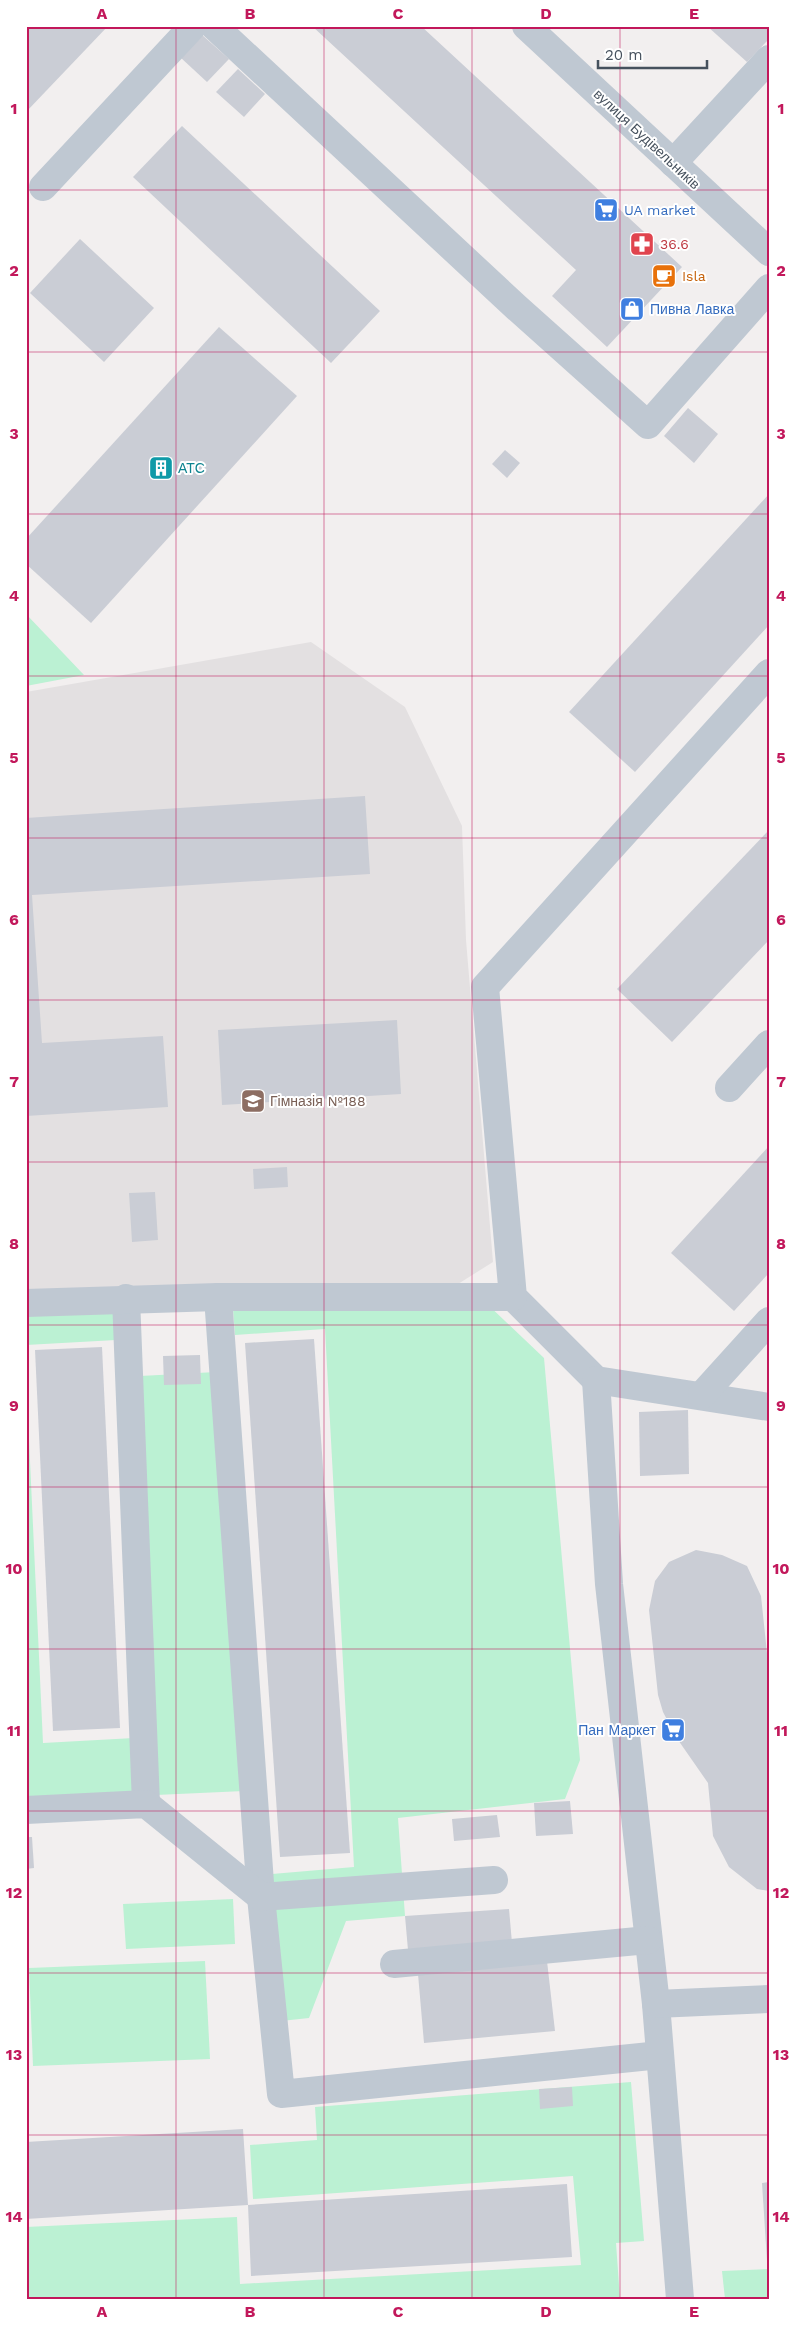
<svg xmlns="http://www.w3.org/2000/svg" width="795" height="2325" font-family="'Work Sans',sans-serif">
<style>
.education{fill:#e3e0e1}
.green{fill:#bbf1d3}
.building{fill:#cacdd5}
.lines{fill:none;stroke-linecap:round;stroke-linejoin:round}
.minor{stroke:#bfc8d2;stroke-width:28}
.grid{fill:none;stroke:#c2185b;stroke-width:1;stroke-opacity:0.55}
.labels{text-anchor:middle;stroke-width:4;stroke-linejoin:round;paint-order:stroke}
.street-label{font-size:14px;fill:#46515d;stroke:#fff}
.shop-label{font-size:14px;fill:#366cbe;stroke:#fff;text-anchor:start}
.health-label{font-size:14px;fill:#be3a42;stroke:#fff;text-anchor:start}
.food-label{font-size:14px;fill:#c56008;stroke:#fff;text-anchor:start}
.culture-label{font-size:14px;fill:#0d838f;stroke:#fff;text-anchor:start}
.education-label{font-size:14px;fill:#785e54;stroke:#fff;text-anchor:start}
.neatline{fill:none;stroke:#c2185b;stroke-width:2}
.grid-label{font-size:16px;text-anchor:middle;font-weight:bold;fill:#c2185b}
</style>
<rect width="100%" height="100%" fill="#f2efef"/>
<!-- education -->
<polygon class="education" points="311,642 405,707 462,826 466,940 493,1262 458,1284 26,1291 26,692"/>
<!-- green -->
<g class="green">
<polygon points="26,614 84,675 26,686"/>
<polygon points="484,1301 544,1358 580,1760 565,1799 398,1818 405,1916 346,1921 309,2018 281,2021 272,1874 354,1867 325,1329 235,1335 233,1309"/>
<polygon points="115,1307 116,1340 26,1345 26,1311"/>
<polygon points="216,1372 244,1791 156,1795 140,1376"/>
<polygon points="26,1374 43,1743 134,1738 135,1798 26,1803"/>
<polygon points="233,1899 235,1944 126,1949 123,1904"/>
<polygon points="205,1961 210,2059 33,2066 29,1968"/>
<polygon points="631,2082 644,2241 616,2243 620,2299 26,2299 26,2227 237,2217 240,2284 581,2265 573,2176 253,2199 250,2145 317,2140 315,2107"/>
<polygon points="769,2269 769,2299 725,2299 722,2271"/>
</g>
<!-- building -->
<g class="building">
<polygon points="26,26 108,26 26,112"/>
<polygon points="312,26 421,26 682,267 607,347 552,296 576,270"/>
<polygon points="707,26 769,26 769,39 747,62"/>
<polygon points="201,34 229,59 207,82 180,57"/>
<polygon points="238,69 265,94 244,117 216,92"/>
<polygon points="182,126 380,311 331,363 133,177"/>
<polygon points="80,239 154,308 104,362 30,293"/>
<polygon points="219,327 297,396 91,623 26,564 26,539"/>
<polygon points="688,408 718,434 694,463 664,436"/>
<polygon points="505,450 520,463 507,478 492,464"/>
<polygon points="769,494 769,625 635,772 569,712"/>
<polygon points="365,796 370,874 32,895 42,1043 163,1036 168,1107 26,1116 26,818"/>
<polygon points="769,830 769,940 672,1042 617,989"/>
<polygon points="397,1020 401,1094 222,1105 218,1030"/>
<polygon points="769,1146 769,1273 734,1311 671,1253"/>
<polygon points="287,1167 288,1187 254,1189 253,1169"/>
<polygon points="155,1192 158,1240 132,1242 129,1193"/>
<polygon points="314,1339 350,1853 280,1857 245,1343"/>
<polygon points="102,1347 120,1728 53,1731 35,1350"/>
<polygon points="200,1355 201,1384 164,1385 163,1356"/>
<polygon points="688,1410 689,1474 640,1476 639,1412"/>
<polygon points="696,1550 722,1555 747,1566 761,1596 769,1672 769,1891 757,1889 729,1867 713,1836 708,1783 676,1737 663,1712 658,1695 649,1610 655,1581 669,1562"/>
<polygon points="570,1801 573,1834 536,1836 534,1803"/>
<polygon points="497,1815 500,1837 454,1841 452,1819"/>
<polygon points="26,1837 32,1837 34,1868 26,1869"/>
<polygon points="509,1909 512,1943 408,1950 405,1916"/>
<polygon points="547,1961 555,2031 424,2043 418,1974"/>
<polygon points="572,2087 573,2106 540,2109 539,2089"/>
<polygon points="243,2129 248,2205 567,2184 572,2257 251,2276 248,2205 26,2219 26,2142"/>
<polygon points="769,2182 769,2261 767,2261 762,2183"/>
</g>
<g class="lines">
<!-- minor -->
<g class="minor">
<polyline points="214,26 516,307 648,425 769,288"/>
<polyline points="526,26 769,252"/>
<polyline points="673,163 769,59"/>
<polyline points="43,187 193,26"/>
<polyline points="769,673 485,987 513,1297 596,1380 769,1407"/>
<polyline points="729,1088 769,1044"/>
<polyline points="218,1297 261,1897 281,2094 660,2055"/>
<polyline points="126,1298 146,1804"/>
<polyline points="26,1303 218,1297 513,1297"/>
<polyline points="596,1380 609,1584 656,2004 680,2299"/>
<polyline points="702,1395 769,1321"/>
<polyline points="26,1810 146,1804 261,1897 494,1880"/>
<polyline points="394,1964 648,1940"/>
<polyline points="656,2004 769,1999"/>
</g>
</g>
<!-- grid -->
<path class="grid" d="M176 26V2299M324 26V2299M472 26V2299M620 26V2299M26 190H769M26 352H769M26 514H769M26 676H769M26 838H769M26 1000H769M26 1162H769M26 1325H769M26 1487H769M26 1649H769M26 1811H769M26 1973H769M26 2135H769"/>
<!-- icons -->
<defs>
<symbol id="supermarket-square" viewBox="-11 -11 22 22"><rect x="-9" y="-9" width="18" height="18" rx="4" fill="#3f7fe0" stroke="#fff"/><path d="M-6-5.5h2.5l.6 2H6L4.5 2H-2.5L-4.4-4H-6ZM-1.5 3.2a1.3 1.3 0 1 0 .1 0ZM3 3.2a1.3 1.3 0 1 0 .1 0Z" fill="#fff"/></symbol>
<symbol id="pharmacy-square" viewBox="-11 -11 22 22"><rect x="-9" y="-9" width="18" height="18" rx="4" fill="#e0444e" stroke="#fff"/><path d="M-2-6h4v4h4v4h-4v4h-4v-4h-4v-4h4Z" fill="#fff"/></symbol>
<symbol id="cafe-square" viewBox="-11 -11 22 22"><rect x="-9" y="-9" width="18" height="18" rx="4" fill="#e8710a" stroke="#fff"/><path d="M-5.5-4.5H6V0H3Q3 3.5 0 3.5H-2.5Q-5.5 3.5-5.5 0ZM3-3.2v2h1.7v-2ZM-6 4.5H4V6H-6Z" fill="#fff"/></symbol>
<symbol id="shop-square" viewBox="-11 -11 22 22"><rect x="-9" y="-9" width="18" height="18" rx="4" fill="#3f7fe0" stroke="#fff"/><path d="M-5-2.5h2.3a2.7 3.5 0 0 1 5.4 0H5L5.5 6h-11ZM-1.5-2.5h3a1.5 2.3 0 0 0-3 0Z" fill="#fff"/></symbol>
<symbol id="building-square" viewBox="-11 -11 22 22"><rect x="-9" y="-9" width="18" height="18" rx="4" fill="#0f9aa8" stroke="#fff"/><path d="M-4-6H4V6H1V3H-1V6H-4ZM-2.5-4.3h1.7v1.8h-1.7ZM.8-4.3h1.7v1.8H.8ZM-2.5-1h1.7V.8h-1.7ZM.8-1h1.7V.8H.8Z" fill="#fff"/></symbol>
<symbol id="school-square" viewBox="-11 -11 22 22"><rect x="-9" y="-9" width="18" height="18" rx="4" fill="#8d6e63" stroke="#fff"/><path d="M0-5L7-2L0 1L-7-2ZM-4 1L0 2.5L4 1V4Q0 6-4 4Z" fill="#fff"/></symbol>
</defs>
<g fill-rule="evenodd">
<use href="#supermarket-square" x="592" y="196" width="28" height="28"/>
<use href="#pharmacy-square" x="628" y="230" width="28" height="28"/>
<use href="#cafe-square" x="650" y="262" width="28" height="28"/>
<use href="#shop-square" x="618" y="295" width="28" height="28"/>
<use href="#building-square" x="147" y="454" width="28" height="28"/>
<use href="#school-square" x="239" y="1087" width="28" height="28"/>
<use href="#supermarket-square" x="659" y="1716" width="28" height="28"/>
</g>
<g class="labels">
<!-- street labels -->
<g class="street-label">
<text transform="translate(647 139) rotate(43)" y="5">вулиця Будівельників</text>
</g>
<!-- shop labels -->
<g class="shop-label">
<text x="624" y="215">UA market</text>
<text x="650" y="314">Пивна Лавка</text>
<text x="656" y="1735" text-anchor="end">Пан Маркет</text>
</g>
<!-- health labels -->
<g class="health-label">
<text x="660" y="249">36.6</text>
</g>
<!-- food labels -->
<g class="food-label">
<text x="682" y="281">Isla</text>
</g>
<!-- culture labels -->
<g class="culture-label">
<text x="178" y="473">АТС</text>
</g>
<!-- education labels -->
<g class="education-label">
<text x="270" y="1106">Гімназія №188</text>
</g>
</g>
<!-- border -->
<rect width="795" height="2325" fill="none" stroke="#ffffff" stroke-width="55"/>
<!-- scale -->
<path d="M598 60v8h109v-8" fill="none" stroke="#46515d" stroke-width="2.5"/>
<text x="605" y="60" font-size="15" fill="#46515d" stroke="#ffffff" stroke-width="4" paint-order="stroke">20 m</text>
<rect x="28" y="28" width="740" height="2270" class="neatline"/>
<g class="grid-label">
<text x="102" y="19">A</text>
<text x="250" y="19">B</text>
<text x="398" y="19">C</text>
<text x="546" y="19">D</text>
<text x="694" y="19">E</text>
<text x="14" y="114">1</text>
<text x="781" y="114">1</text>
<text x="14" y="276">2</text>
<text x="781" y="276">2</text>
<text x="14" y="439">3</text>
<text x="781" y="439">3</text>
<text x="14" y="601">4</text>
<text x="781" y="601">4</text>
<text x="14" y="763">5</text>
<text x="781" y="763">5</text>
<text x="14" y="925">6</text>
<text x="781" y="925">6</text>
<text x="14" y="1087">7</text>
<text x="781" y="1087">7</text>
<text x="14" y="1249">8</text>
<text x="781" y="1249">8</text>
<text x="14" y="1411">9</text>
<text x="781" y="1411">9</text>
<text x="14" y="1574">10</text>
<text x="781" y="1574">10</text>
<text x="14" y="1736">11</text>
<text x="781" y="1736">11</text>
<text x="14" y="1898">12</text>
<text x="781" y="1898">12</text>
<text x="14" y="2060">13</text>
<text x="781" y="2060">13</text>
<text x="14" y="2222">14</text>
<text x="781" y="2222">14</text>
<text x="102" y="2317">A</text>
<text x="250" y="2317">B</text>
<text x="398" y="2317">C</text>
<text x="546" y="2317">D</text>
<text x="694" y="2317">E</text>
</g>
</svg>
